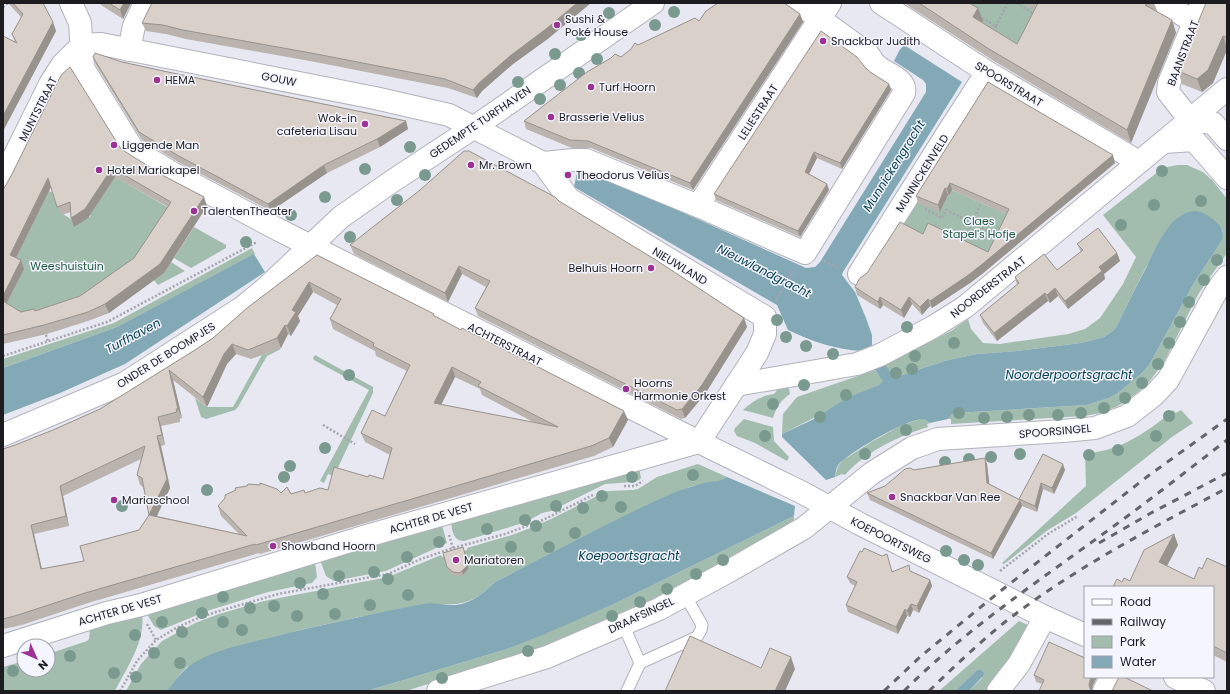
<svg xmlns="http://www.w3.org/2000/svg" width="1230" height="694" font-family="Poppins,sans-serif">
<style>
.green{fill:#a2bdae}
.water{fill:#83a9b6}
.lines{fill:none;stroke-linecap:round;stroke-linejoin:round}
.lane-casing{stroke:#b1b2bb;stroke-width:13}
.street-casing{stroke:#b1b2bb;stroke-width:24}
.secondary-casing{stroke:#b1b2bb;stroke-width:24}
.path{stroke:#a5a5ad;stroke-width:2.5;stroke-dasharray:2 2;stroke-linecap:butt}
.lane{stroke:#fff;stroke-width:11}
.street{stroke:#fff;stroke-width:22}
.secondary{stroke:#fff;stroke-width:22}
.rail{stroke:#64656b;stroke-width:3;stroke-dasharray:7 7;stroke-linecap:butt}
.tree{fill:#7a9a90}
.wall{fill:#bbb3ae;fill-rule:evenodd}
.shaded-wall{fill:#98928d}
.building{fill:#d9d0ca;stroke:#98928d;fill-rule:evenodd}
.poi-dot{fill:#9c3294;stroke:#f4f5ff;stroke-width:1.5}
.labels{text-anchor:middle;stroke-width:3;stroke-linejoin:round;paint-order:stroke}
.poi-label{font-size:11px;fill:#1c1c20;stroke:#f4f5ff;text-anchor:start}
.street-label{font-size:11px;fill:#1c1c20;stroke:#f4f5ff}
.park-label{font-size:11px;fill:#215a3f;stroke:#f4f5ff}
.water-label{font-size:12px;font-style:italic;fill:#06404f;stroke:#f4f5ff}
</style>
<rect width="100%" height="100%" fill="#e7e8f2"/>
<!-- green -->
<g class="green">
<polygon points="954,3 1023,3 1043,15 1022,57 977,29 982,21"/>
<path d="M1178 165H1187L1203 172 1213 181 1227 199V253L1199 293 1164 362 1149 382 1137 393 1118 406 1101 413 1084 416 951 424V419H948L952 414 956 413 1087 405 1109 398 1118 393 1142 373 1149 365 1194 283 1221 242 1223 231 1212 219 1179 217C1162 231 1153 254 1143 273 1134 291 1125 308 1117 326L1114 330 1104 337 1081 343 1017 351 977 354 944 361 894 378 884 365 951 331 968 319 971 329 983 343 1000 344 1068 334 1085 329 1100 318 1123 284 1136 257 1103 215 1159 171 1167 167Z"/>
<polygon points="112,175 174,211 143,259 46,317 3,310 13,264 49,191 63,198 63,214 74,221 88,215 89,217 91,216 89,214"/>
<polygon points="952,190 1011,216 991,259 925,242 899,227 914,201 941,210 948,195 949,196"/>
<polygon points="194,227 226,245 226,248 191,268 174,258"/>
<polygon points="252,248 255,254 117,327 3,368 3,359 114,323"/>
<polygon points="171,262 185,271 158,285 154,280 164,273"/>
<polygon points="277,347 281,349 267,356 238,407 235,410 206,419 201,417 195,398 207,407 233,407 263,353 265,354 276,349"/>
<polygon points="315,355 373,387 373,393 334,476 328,474 324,483 320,481 369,390 314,360 313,358"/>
<polygon points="875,370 884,381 879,385 782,434 783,414 797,397"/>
<path d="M788 384 790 394C781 400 776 408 773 418L743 410C752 401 761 396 774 394L778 389 777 387Z"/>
<path d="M1173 410 1176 413 1181 410 1193 423 1172 437 1076 513 1048 530 1004 564 1002 563 1086 486 1085 454C1094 452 1104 451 1113 448 1130 443 1160 423 1173 410Z"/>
<polygon points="744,419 773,427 774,441 789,457 787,461 755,443 737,436 734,431 735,428"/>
<path d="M920 419H924L930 423 927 424 928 427C899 436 865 452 845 475L842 474 835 477 838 466 843 460 873 441 900 426Z"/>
<path d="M698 464 727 477C718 484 704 483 693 486 688 487 683 490 678 492L495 582C478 598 467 606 443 604L359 617 300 630 187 667 180 674 167 691H126L141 664 150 654 162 641 195 623 219 614 264 601 388 577 441 555 442 557 464 551 467 550V548L512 535 533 527 551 519 607 491 633 490 638 489 657 477Z"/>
<path d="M639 467 641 478 639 480 633 482 605 484 551 511 542 513 526 522 464 541C453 541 452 530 451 521Z"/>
<polygon points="794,516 794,520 796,521 742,554 626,614 548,646 406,691 367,691 504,650 616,603"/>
<polygon points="442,525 447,543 386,571 334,581 326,576 320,560"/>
<polygon points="315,562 317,577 312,583 268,592 207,611 161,630 154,626 146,612"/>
<path d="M142 613C146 641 127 667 115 691H3V667L24 661V670H48V654L87 641 89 639 90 628Z"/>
<polygon points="1019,621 1030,626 997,679 987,691 969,691 982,678 981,671 977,670 955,691 939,691"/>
</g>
<!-- water -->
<g class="water">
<path d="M904 45 962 82 843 272 842 275 855 292 866 318 872 335V346L894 378 944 361 977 354 1017 351 1081 343 1104 337 1114 330 1117 326C1126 306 1136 287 1146 268 1153 252 1162 233 1174 221 1179 216 1189 210 1196 211 1204 211 1220 223 1222 230 1224 234 1222 239 1221 242L1194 283 1149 365 1142 373 1118 393 1109 398 1087 405 956 413 952 414 948 419 930 423 924 419C908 418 852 451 840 463 836 466 836 472 835 477L826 480 782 437V434L814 419 847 398 879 385 883 381 862 351C836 350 811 341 788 330L777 305 574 187 577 173 580 169 664 204 806 268 815 267 820 262 926 92V84L923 80 894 61 899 51Z"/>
<polygon points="254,254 265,272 125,364 60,393 3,415 3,368 117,327"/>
<path d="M727 477 795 506 794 516 616 603 545 634 504 650 367 691H167C176 679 184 668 197 661 218 649 245 644 269 638 320 625 371 614 423 604 432 602 441 604 450 605 469 606 482 594 495 582 555 552 615 518 678 491 687 488 695 485 704 483 713 481 720 482 727 477Z"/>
<polygon points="977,670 981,670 984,673 983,676 969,691 955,691"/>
</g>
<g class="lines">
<defs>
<g id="lane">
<polyline points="623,624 640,663"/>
<polyline points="627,691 640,663 697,637 701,630 702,625 685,595"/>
</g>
<g id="street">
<polyline points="71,3 80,23 83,68 129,143 132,148 137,152 174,174 279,230 699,442 801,492 860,524 1045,617 1085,635"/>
<polyline points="881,3 987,72 1139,162"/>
<polyline points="1164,3 1194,22"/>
<polyline points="82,45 101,44 375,98 449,115 543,163 569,199 765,317 765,334 757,353 699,442"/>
<polyline points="129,50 134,26 145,3"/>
<polyline points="1190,120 1168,92 1169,83 1202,3"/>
<polyline points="1190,120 1213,123 1227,139"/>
<polyline points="1164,142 1194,140 1227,178"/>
<path d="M543 163 574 160H586L698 206 805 253 904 93C907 78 885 74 876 65 873 62 871 58 868 54L798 3"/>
<polyline points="3,179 50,84 62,65 82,45"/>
<polyline points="698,206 830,3"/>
<polyline points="859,274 947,134 987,72"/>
<polyline points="736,385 857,364 880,355 933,327 965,307 1227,89"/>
<polyline points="3,646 107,613 141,605 370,535 699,442"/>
<polyline points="1175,677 1204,691"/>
<polyline points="998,691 1019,664 1045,617"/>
<polyline points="1104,691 1111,677"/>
</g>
<g id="secondary">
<polyline points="3,435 125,383 243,307 266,288 341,217 391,182 473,128 653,3"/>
<polyline points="438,691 547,657 659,609 731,570 804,528 872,473 912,448 938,439 1063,431 1095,428 1127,416 1154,395 1168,380 1217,290 1227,277"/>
</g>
</defs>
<!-- lane casing -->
<use href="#lane" class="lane-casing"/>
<!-- street casing -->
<use href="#street" class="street-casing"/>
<!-- secondary casing -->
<use href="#secondary" class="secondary-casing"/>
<!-- path -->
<g class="path">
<polyline points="1017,3 1034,14"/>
<polyline points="3,7 8,3"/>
<polyline points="979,16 996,26 994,32"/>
<polyline points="996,26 1008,3"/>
<polyline points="925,209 942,218 946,210 999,236"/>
<polyline points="963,243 981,203"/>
<polyline points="824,261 839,268"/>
<polyline points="776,300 794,270"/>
<polyline points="45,331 48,342"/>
<polyline points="3,356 107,322 257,242"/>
<polyline points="323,425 355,444"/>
<polyline points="624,486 635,486 643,481"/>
<polyline points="449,535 453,548"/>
<polyline points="1000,571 1048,534 1078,516"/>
<polyline points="147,624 156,640"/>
<polyline points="120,691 137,661 156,640 176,628 196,619 216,612 278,594 388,574 421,559 453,548 505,534 543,520 593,495"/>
</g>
<!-- lane -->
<use href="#lane" class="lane"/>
<!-- street -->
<use href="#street" class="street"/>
<!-- secondary -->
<use href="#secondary" class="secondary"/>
<!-- rail -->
<g class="rail">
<polyline points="1099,543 1151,513 1227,473"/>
<polyline points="884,691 921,656 998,593 1148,476 1227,419"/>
<path d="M904 691C962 633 1030 587 1096 539 1141 507 1184 473 1227 440"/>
<path d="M929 691C959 662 991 631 1025 607 1088 561 1158 525 1227 488"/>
</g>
</g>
<!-- trees -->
<g class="tree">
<circle cx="674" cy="12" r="6"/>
<circle cx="609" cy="13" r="6"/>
<circle cx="655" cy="25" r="6"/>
<circle cx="581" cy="35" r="6"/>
<circle cx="555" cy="54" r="6"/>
<circle cx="597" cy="59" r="6"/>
<circle cx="579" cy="73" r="6"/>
<circle cx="518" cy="82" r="6"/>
<circle cx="560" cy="85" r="6"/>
<circle cx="540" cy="99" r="6"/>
<circle cx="410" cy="147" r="6"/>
<circle cx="365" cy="169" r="6"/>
<circle cx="1162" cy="171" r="6"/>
<circle cx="425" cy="175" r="6"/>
<circle cx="325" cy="197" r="6"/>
<circle cx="397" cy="200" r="6"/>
<circle cx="1201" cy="201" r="6"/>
<circle cx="1154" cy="205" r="6"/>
<circle cx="291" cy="215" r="6"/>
<circle cx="1121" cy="225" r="6"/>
<circle cx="350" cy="237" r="6"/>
<circle cx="246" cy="242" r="6"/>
<circle cx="1217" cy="260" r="6"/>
<circle cx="1204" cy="280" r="6"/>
<circle cx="1189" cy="302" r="6"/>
<circle cx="777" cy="320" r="6"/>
<circle cx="1180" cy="322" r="6"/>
<circle cx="907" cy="327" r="6"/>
<circle cx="786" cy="337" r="6"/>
<circle cx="954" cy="343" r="6"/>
<circle cx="1169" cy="343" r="6"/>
<circle cx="806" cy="346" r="6"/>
<circle cx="833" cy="354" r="6"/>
<circle cx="915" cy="356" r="6"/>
<circle cx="1158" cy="364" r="6"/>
<circle cx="912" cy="369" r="6"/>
<circle cx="896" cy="373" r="6"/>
<circle cx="349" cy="375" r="6"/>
<circle cx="1142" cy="383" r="6"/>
<circle cx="804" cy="385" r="6"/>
<circle cx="846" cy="395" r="6"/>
<circle cx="1125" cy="398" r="6"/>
<circle cx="773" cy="404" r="6"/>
<circle cx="1104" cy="408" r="6"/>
<circle cx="959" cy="413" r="6"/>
<circle cx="1081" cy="413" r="6"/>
<circle cx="1029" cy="415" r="6"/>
<circle cx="1058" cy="415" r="6"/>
<circle cx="1169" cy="416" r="6"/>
<circle cx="820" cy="417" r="6"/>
<circle cx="1007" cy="417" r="6"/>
<circle cx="984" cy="418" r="6"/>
<circle cx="906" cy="430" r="6"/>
<circle cx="765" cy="436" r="6"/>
<circle cx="1156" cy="436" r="6"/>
<circle cx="325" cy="448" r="6"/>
<circle cx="1118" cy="450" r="6"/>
<circle cx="865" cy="454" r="6"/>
<circle cx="1020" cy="454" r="6"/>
<circle cx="1089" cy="455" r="6"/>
<circle cx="991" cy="457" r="6"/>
<circle cx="969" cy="459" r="6"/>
<circle cx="945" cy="462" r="6"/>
<circle cx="290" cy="466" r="6"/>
<circle cx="693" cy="475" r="6"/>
<circle cx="284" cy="477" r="6"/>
<circle cx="632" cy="477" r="6"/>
<circle cx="207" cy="490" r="6"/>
<circle cx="602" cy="496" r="6"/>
<circle cx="122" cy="506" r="6"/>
<circle cx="556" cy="506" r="6"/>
<circle cx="621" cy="507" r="6"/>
<circle cx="583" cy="508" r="6"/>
<circle cx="525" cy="520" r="6"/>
<circle cx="536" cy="526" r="6"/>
<circle cx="487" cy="529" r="6"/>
<circle cx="575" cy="533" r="6"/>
<circle cx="439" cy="542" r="6"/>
<circle cx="511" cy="547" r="6"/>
<circle cx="549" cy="547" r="6"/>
<circle cx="946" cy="551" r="6"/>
<circle cx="407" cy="557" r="6"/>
<circle cx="723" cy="560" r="6"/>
<circle cx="964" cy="560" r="6"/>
<circle cx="978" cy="565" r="6"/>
<circle cx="374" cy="572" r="6"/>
<circle cx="696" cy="574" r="6"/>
<circle cx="339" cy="576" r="6"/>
<circle cx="388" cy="579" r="6"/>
<circle cx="300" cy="583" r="6"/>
<circle cx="667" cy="589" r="6"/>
<circle cx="323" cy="594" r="6"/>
<circle cx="408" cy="595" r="6"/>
<circle cx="223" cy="597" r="6"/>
<circle cx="640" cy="602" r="6"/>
<circle cx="370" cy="605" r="6"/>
<circle cx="274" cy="606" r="6"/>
<circle cx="250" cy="608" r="6"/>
<circle cx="202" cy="613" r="6"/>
<circle cx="335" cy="614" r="6"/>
<circle cx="297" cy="616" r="6"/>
<circle cx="612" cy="616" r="6"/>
<circle cx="162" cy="622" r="6"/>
<circle cx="223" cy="622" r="6"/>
<circle cx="242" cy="630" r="6"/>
<circle cx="182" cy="632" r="6"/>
<circle cx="135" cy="635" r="6"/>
<circle cx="528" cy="651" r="6"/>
<circle cx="154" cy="653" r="6"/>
<circle cx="70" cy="656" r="6"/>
<circle cx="180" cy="663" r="6"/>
<circle cx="13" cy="671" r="6"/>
<circle cx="114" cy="673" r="6"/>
<circle cx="136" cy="677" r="6"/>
<circle cx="442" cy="678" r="6"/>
</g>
<!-- wall -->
<g class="wall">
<polygon points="8,3 43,3 56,31 3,131 3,36 15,42 12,34 21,17"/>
<polygon points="100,3 131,3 123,19 101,5"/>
<polygon points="904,3 969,3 978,8 983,21 982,22 1017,44 1034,10 1023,3 1154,3 1158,13 1172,20 1176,33 1131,143 994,61"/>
<polygon points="1227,3 1227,50 1213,83 1202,92 1182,84 1178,71"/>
<polygon points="800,14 803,22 693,190 591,148 572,148 526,129 524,121 621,57 638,45 699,21"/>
<polygon points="142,23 549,38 513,64 482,91 477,98 448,88 315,62 186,39 166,34 146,31"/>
<polygon points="93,57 122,62 168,72 406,121 408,129 380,147 327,173 271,211 180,163 142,140 96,65"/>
<polygon points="864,66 870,72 889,84 891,90 842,169 817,158 809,174 827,184 829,190 800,237 716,200 714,194"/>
<polygon points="988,82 1115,163 982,274 970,283 932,308 930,306 922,315 912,304 904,318 883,305 880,309 857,295 855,287 923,234 988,252 1006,214 952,190 949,196 948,195 940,212 918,203 916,196"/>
<path d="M121 149 207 206 164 273 109 313 91 320 47 334 3 344V190ZM115 177 168 207 134 258 80 296 35 311 21 312 7 303 24 269 16 258 51 187 61 215 71 212 74 227 88 218Z"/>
<polygon points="559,201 744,318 747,327 705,394 685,418 681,419 478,316 475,308 486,287 462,274 448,302 354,254 350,245"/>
<polygon points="1077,244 1117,253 1120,261 1104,274 1105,279 1068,309 1058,296 1050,303 1048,301 997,341 983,323 980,315 1017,285 1015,277 1057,270 1081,252"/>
<path d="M317 255 434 316 628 420 613 447 594 456 260 554 259 553 88 603 22 625 3 629V449L15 445 53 430 100 409 195 350 213 338ZM313 292 337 305 330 319 333 329 375 351 376 356 407 371 385 416 361 433 365 442 390 455 383 479 368 477 328 490 305 493 291 494 281 493 218 506 221 516 239 534 157 516 170 488 161 446 165 445 161 426 180 422V419L182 418 173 380 207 407 227 364 236 354 251 359 281 348 288 334 291 336 300 321 298 316ZM455 377 480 389 482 395 535 423 441 405ZM141 459 137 475 140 485 143 487 149 515 139 530 84 561 42 569 34 534 69 526 63 496Z"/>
<polygon points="1043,454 1065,470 1054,494 1043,489 1037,512 1022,506 993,559 870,500 867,493 885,486 914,470 987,464 989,484 1019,499"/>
<polygon points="1174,534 1178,545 1167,566 1194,579 1202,569 1227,567 1227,662 1213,655 1213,587 1122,582 1130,581"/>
<polygon points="862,552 893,571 911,571 930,580 932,586 919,613 913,610 910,617 907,616 898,634 848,612 846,605 855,586 850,583 847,577"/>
<polygon points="443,553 468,564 468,569 463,575 460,576 455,576 448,571"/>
<polygon points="1034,675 1085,677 1097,677 1093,685 1042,684 1036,682"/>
</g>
<!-- shaded-wall -->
<g class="shaded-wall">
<polygon points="124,3 131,3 123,19 120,10"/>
<polygon points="577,3 591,3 549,38 513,64 482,91 477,98 473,90 479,83 510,56"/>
<polygon points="978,8 983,21 977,29 973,17"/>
<polygon points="800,14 803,22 693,190 690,183"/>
<polygon points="1172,20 1176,33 1131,143 1127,130"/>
<polygon points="53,22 56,31 3,131 3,116"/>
<polygon points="1223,36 1227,48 1227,50 1213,83 1202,92 1197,79"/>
<polygon points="889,84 891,90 842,169 840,163"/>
<polygon points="406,121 408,129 380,147 377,139"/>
<polygon points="814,152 817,158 807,178 805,172"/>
<polygon points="1113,155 1115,163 982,274 970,283 932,308 930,301"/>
<polygon points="324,165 327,173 271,211 268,204"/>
<polygon points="112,168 115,177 88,218 74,227 71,218"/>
<polygon points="48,178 51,187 13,264 10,255"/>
<polygon points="950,183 952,190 949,196 947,189"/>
<polygon points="827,184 829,190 800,237 798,231"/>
<polygon points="945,188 948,195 940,212 938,205"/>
<polygon points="204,197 207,206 164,273 109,313 105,304"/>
<polygon points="1117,253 1120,261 1104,274 1105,279 1068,309 1065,301 1099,267"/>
<polygon points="21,260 24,269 4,308 3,305 3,296"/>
<polygon points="459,266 462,274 448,302 445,293"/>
<polygon points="309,282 313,292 298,316 300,321 291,336 287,326 292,310"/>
<polygon points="1055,288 1058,296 1050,303 1047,295"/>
<polygon points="1045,293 1048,301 997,341 994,333"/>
<polygon points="880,297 883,305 880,309 878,302"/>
<polygon points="909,297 912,304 904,318 901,310"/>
<polygon points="928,299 930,306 922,315 920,307"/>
<polygon points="744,318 747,327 705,394 685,418 682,409"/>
<polygon points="285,325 288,334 281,348 277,338"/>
<polygon points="232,344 236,354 227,364 207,407 203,397 224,354"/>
<polygon points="452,367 455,377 437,413 434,403"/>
<polygon points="169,370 173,380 182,418 178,409"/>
<polygon points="624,411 628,420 613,447 609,438"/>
<polygon points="158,417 161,426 165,445 162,435"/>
<polygon points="157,436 161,446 170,488 153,524 149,515"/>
<polygon points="985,458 987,464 990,489 987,483"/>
<polygon points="1063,464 1065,470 1054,494 1052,488"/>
<polygon points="1041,483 1043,489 1037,512 1035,506"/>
<polygon points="60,486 63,496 69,526 66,516"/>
<polygon points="1020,500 1022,506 993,559 991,553"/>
<polygon points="31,525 34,534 44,579 41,569"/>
<polygon points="1174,534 1178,545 1163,573 1159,562"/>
<polygon points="463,547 468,564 468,569 463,575 462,571"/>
<polygon points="930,580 932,586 919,613 917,606"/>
<polygon points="911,604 913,610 910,617 907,611"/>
<polygon points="905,609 907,616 898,634 896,627"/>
<polygon points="791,657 795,669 785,691 775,691"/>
<polygon points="1091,677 1097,677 1093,685 1092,691 1091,691 1089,685"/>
</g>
<!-- building -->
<g class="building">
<polygon points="13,3 43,3 53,22 3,116 3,36 17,43 12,34 23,14"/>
<polygon points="109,3 124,3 120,10"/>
<polygon points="152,3 577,3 546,29 510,56 479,83 473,90 445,79 311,53 183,30 163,25 142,23"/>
<polygon points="718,3 784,3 800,14 690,183 588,141 570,140 524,121 587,72 611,58 615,54 621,57 631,49 635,43 638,45 695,18 699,21 706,11"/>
<polygon points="919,3 969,3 978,8 973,17 1017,44 1038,3 1150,3 1145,5 1172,20 1127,130 989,49"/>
<polygon points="1206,3 1227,3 1227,37 1223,36 1208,70 1197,79 1178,71"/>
<polygon points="821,31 857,57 864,66 870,72 889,84 840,163 814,152 805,172 827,184 798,231 714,194"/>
<polygon points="95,53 122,62 168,72 406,121 377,139 324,165 268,204 177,155 139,132 93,57"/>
<polygon points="70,67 121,149 164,176 204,197 160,264 105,304 88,312 44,325 3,335 3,301 21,312 34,309 35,311 80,296 134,258 171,202 112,168 85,209 71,218 70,202 57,207 48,178 10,255 21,260 3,296 3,190 11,176 58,81 62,74"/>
<polygon points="988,82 1113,155 980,266 967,276 930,301 928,299 920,307 909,297 901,310 880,297 878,302 855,287 860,278 867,273 900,222 923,234 928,223 988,252 1009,209 950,183 947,189 945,188 938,205 916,196"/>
<polygon points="464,151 469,151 555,197 559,201 656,260 744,318 702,385 682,409 677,410 475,308 490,281 459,266 445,293 350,245 420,190"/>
<polygon points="1098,228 1117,253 1099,267 1102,271 1065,301 1055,288 1047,295 1045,293 994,333 980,315 1019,283 1015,277 1044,254 1057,270 1083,250 1077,244"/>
<path d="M317 255 434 314 433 315 461 330 462 328 624 411 609 438 591 446 256 545 255 544 85 593 18 615 3 619V449L15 445 53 430 100 409 195 350 213 338 247 308ZM309 282 341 299 330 319 374 343 373 346 410 365 385 416 372 410 361 433 392 448 383 479 369 475 368 477 334 467 328 490 320 488 305 493 304 490 291 494 287 487 281 493 277 489 260 483V485L248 484 247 486 235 488 236 490 225 495V498L218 506 247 536 149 515 167 479 157 436 162 435 158 417 177 412 176 409H178L169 370 203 397 224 354 232 344 248 350 277 338 285 325 287 326 296 312 292 310ZM452 367 481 382 478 386 558 427 434 403ZM145 446 137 475 142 478 149 515 139 530 80 546 84 561 41 569 31 525 66 516 60 486Z"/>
<polygon points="1043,454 1063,464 1052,488 1041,483 1035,506 1019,499"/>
<polygon points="985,458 987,483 1020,500 991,553 867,493 885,486 905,469 910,468 914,470"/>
<polygon points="1174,534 1159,562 1194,579 1199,567 1202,569 1207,558 1227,567 1227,653 1213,646 1213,587 1113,587 1117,579 1122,582 1124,578 1130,581 1144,550"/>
<polygon points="463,547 467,561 467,566 462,571 459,573 453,572 447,567 443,553"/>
<polygon points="864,548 882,556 887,554 892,572 909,565 910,571 930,580 917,606 911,604 907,611 905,609 896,627 846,605 857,582 847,577 860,551 862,552"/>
<polygon points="690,636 761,668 770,648 791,657 775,691 665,691"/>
<polygon points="1049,642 1085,658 1085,677 1091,677 1089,685 1091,691 1039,691 1044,680 1034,675"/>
<polygon points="1119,677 1124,677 1153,691 1112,691"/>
</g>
<!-- markers -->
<g class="poi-dot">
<circle cx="557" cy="25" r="4"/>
<circle cx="823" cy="41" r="4"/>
<circle cx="157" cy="80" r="4"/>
<circle cx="591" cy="87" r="4"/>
<circle cx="551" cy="117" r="4"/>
<circle cx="365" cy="124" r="4"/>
<circle cx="114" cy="145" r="4"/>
<circle cx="471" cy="165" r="4"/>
<circle cx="99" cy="170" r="4"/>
<circle cx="568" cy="175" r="4"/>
<circle cx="194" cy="211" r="4"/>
<circle cx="651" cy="268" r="4"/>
<circle cx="626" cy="389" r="4"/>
<circle cx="892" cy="497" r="4"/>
<circle cx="114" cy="500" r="4"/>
<circle cx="273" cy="546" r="4"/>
<circle cx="456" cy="560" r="4"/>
</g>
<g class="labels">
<!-- poi labels -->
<g class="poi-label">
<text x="565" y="23">Sushi &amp;<tspan x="565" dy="13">Poké House</tspan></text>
<text x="831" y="45">Snackbar Judith</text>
<text x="165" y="84">HEMA</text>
<text x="599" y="91">Turf Hoorn</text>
<text x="559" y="121">Brasserie Velius</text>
<text x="357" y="122" text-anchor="end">Wok-in<tspan x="357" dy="13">cafeteria Lisau</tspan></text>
<text x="122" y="149">Liggende Man</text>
<text x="479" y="169">Mr. Brown</text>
<text x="107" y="174">Hotel Mariakapel</text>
<text x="576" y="179">Theodorus Velius</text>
<text x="202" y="215">TalentenTheater</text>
<text x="643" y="272" text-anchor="end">Belhuis Hoorn</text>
<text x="634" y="387">Hoorns<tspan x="634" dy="13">Harmonie Orkest</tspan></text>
<text x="900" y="501">Snackbar Van Ree</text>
<text x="122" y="504">Mariaschool</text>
<text x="281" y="550">Showband Hoorn</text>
<text x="464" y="564">Mariatoren</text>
</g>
<!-- street labels -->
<g class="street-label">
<text transform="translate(1183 53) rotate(-69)" y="4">BAANSTRAAT</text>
<text transform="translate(279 79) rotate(11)" y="4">GOUW</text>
<text transform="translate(1009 84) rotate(31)" y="4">SPOORSTRAAT</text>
<text transform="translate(38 109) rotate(-63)" y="4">MUNTSTRAAT</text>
<text transform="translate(758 112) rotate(-57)" y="4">LELIESTRAAT</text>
<text transform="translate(480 122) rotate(-34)" y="4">GEDEMPTE TURFHAVEN</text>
<text transform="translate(922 173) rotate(-58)" y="4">MUNNICKENVELD</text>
<text transform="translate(680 266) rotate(31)" y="4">NIEUWLAND</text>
<text transform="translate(988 287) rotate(-38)" y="4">NOORDERSTRAAT</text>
<text transform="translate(505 344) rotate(27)" y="4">ACHTERSTRAAT</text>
<text transform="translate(166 355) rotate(-32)" y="4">ONDER DE BOOMPJES</text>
<text transform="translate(1055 431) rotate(-5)" y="4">SPOORSINGEL</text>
<text transform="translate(431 518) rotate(-16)" y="4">ACHTER DE VEST</text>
<text transform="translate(891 540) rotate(27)" y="4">KOEPOORTSWEG</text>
<text transform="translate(120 610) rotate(-16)" y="4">ACHTER DE VEST</text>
<text transform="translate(641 615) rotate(-25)" y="4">DRAAFSINGEL</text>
</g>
<!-- park labels -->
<g class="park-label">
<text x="979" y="225">Claes<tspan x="979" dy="13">Stapel's Hofje</tspan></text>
<text x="67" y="270">Weeshuistuin</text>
</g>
<!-- water labels -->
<g class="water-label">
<text transform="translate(894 166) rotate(-58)" y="4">Munnickengracht</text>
<text transform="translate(764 271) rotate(27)" y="4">Nieuwlandgracht</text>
<text transform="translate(133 336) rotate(-28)" y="4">Turfhaven</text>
<text x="1069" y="379">Noorderpoortsgracht</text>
<text x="629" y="560">Koepoortsgracht</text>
</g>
</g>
<!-- border -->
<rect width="1230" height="694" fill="none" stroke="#1c1c20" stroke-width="8"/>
<!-- legend -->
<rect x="1084" y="586" width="130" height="92" fill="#f4f5ff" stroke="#9e9ea6"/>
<rect x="1092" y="599" width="20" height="6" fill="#ffffff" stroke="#9e9ea6"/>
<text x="1120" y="606" font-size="12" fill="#1c1c20">Road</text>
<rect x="1092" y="619" width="20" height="6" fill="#64656b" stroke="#9e9ea6"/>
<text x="1120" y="626" font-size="12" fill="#1c1c20">Railway</text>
<rect x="1092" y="636" width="20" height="12" fill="#a2bdae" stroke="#9e9ea6"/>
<text x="1120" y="646" font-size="12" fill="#1c1c20">Park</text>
<rect x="1092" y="656" width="20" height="12" fill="#83a9b6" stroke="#9e9ea6"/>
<text x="1120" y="666" font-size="12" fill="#1c1c20">Water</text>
<!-- north arrow -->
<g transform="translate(36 658) rotate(135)"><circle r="19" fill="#f4f5ff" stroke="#9e9ea6"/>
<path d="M0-3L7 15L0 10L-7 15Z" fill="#9c3294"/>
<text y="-6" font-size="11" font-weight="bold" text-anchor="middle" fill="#1c1c20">N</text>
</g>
</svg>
